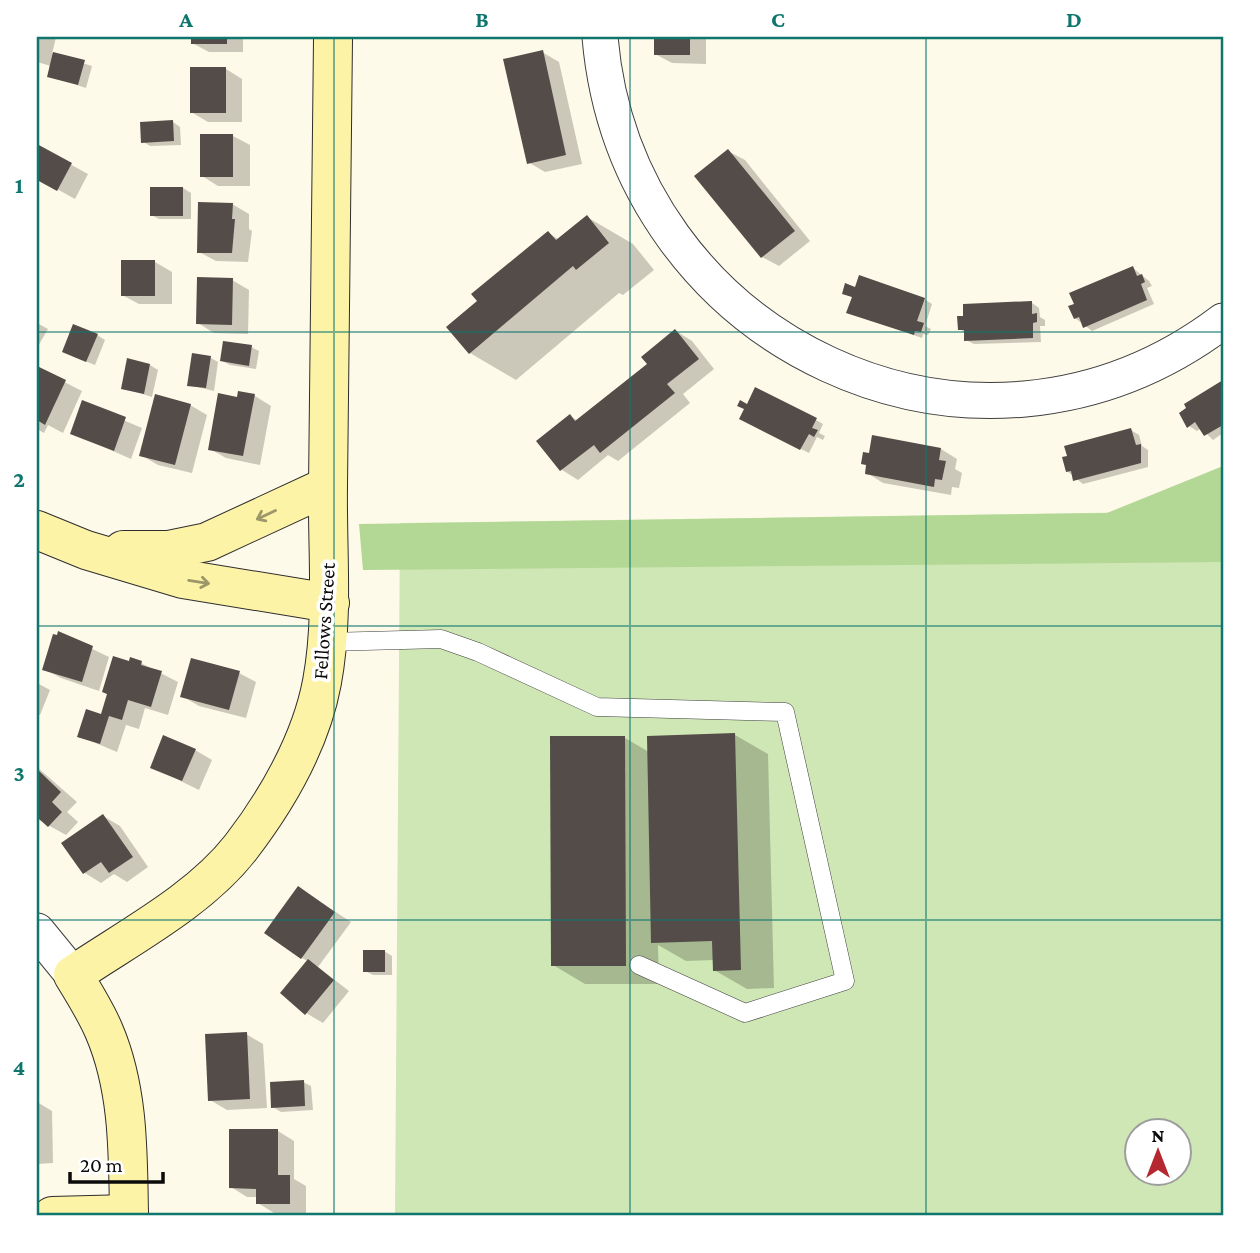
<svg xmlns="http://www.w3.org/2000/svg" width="1260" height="1253" font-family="'Crimson Pro',serif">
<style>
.green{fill:#cfe7b5;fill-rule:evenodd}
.forest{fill:#b3d795}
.shadow{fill:#0003}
.building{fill:#534c48}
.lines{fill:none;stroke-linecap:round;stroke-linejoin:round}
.lane-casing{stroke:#3e3e3e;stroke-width:19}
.street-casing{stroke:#3e3e3e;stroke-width:37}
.secondary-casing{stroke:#2d2d2d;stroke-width:40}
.lane{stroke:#fff;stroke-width:18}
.street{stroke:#fff;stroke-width:35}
.secondary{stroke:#fdf3a6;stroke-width:38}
.oneway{stroke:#9c9668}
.grid{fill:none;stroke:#0f766e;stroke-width:2;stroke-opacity:0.55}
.labels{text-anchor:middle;stroke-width:7;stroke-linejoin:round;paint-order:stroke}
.street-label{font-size:21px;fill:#0b0b0b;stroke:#fff}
.neatline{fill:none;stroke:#0f766e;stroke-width:2.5}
.grid-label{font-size:23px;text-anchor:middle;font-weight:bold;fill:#0f766e}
</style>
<rect width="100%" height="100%" fill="#fefae9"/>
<!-- green -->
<path class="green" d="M1223 511V1216H395L400 523ZM1138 1130H1180V1172H1138Z"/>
<!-- forest -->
<polygon class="forest" points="1223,466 1223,562 363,570 359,524 1107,513"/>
<!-- shadow -->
<g class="shadow">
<polygon points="37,37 56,37 52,54 92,66 86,88 49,76 51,66 37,62"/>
<polygon points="192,37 243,37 243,52 209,52 192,43"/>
<polygon points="656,37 706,37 706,64 672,63 655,54"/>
<polygon points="542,52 559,62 582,164 545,172 528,162"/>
<polygon points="226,69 242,79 242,122 208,122 191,112"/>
<polygon points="173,122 180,127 181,145 150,146 142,141"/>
<polygon points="233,136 250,145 250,186 218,186 202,176"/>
<polygon points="37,146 88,174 75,199 37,178"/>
<polygon points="728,151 745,160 810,241 779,266 762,257"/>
<polygon points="183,188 191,193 191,219 159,219 151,215"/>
<polygon points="232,204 249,214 249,229 252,231 248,262 216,261 199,252"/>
<polygon points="587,217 633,244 654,270 623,295 619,293 516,380 470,353 479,301 548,233 560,240"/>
<polygon points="155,262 172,272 172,304 139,304 122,295"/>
<polygon points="1133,268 1149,281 1152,286 1147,288 1154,304 1092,331 1075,318 1076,304"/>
<polygon points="232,280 249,290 248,334 214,333 198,323"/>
<polygon points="856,289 924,299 932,304 925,326 931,329 928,335 923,334 922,338 848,312 853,298 844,293"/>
<polygon points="1032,303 1039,308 1040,317 1045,320 1045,326 1040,326 1041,342 974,344 966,340 965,333 960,329 965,318"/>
<polygon points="37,323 48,329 37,348"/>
<polygon points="676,331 692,341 714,369 683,394 690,403 618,461 608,455 578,480 562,470 538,441 570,416 578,421 649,364"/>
<polygon points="97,335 105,340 95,365 72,356"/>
<polygon points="251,347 259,351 256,369 230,365 222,361"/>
<polygon points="211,358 218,362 214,391 189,385"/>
<polygon points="150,365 158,370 152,397 123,388"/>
<polygon points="37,368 82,391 63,433 48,425 44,433 37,429"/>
<polygon points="1223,382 1223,433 1213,440 1201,428 1197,431 1189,426 1186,405"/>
<polygon points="239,393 255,396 271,406 260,465 226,458 210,449"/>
<polygon points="83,403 142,428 131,459 72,433"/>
<polygon points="190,405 207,415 192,473 158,465 141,455"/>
<polygon points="747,406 816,420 823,424 819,433 825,436 823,440 817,437 809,453 749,423"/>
<polygon points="1131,430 1139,435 1142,446 1148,450 1148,467 1083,484 1067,471"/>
<polygon points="941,449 957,459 955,469 962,473 959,488 952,487 951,495 883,483 867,473"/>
<polygon points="59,633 109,657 99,691 61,678 44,669"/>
<polygon points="130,663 141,663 178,682 168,715 145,708 139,729 126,725 117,752 79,736 102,716"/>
<polygon points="239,673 256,682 246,718 199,706 182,696"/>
<polygon points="37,683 50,690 40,715 37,714"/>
<polygon points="735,735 768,754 774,988 747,989 714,970 714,960 686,961 658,945 659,984 585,984 553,965 625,738 649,752"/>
<polygon points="195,750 212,760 199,790 152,767"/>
<polygon points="37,767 77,802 67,812 78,822 66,835 37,819"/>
<polygon points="103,816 120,826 148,867 127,882 114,874 101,883 85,873 64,844"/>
<polygon points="299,888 351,922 318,967 349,991 323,1023 306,1013 309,962 302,958"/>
<polygon points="384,951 392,956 392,975 373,975 365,971"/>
<polygon points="246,1034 263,1044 267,1108 227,1110 210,1100"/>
<polygon points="303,1082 311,1086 313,1110 281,1112 273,1107"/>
<polygon points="37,1102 52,1111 53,1163 37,1164"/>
<polygon points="278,1131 294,1141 294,1179 306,1186 306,1213 274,1213 258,1203 258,1197 247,1197 231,1187"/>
</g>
<!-- building -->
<g class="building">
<rect x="191" y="37" width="36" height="7"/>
<rect x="654" y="37" width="36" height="18"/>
<polygon points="543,50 566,155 527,164 503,59"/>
<polygon points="53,52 85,60 78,85 47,77"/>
<rect x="190" y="67" width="36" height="46"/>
<polygon points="173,120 174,141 141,143 140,122"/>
<rect x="200" y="134" width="33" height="43"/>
<polygon points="37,144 72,163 57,191 37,180"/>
<polygon points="728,149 795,231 761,258 694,176"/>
<rect x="150" y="187" width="33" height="29"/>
<polygon points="198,202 233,203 232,219 235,219 232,253 197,253"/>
<polygon points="587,215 609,243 576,270 573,266 469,354 446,327 477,301 471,294 548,231 556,240"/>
<rect x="121" y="260" width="34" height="36"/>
<polygon points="1133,266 1137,276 1142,274 1145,282 1141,284 1147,300 1083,328 1079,317 1074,319 1068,306 1074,304 1069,293"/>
<polygon points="859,275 925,298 917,321 924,323 921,332 915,331 914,335 846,313 852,297 842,294 845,283 855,287"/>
<polygon points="197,277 233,278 232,325 196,324"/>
<polygon points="1032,301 1032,314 1037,313 1037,322 1033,323 1033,338 964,341 964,330 958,330 957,316 963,316 963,304"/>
<polygon points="73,324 98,334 86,362 62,352"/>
<polygon points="675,329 699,359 667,384 675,393 600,453 594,445 560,471 536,441 570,414 575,421 647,364 641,357"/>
<polygon points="223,341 252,345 249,366 220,361"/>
<polygon points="192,353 211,356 206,388 187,386"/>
<polygon points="127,358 150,364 144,394 121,389"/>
<polygon points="37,366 66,380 45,425 37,420"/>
<polygon points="1223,380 1223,425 1204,436 1195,422 1187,428 1179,413 1186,408 1184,404"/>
<polygon points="755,387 817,418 812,428 818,430 814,437 809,434 800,450 739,419 744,409 737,406 740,400 747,404"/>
<polygon points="238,391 255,394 243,456 208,450 218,393 237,397"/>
<polygon points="155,394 191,404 175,465 139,456"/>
<polygon points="82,400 126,417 114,451 70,434"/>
<polygon points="1131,428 1136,445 1141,444 1141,463 1073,481 1071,471 1066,472 1062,457 1067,456 1064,446"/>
<polygon points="872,435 941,448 939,460 946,461 942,480 935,479 934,487 865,474 866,465 861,464 863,452 869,453"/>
<polygon points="58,631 93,646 82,682 42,670 53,634 57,635"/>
<polygon points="113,656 129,661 130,657 142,661 141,665 162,671 151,707 128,700 122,720 109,716 100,744 77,737 86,709 101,714 107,694 102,692"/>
<polygon points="191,658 240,671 229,710 180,697"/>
<polygon points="735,733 741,970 713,971 712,941 651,943 647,736"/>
<polygon points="163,735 196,749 182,781 150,768"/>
<polygon points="550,736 625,736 626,966 551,966"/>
<polygon points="37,769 61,792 52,802 62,812 48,827 37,817"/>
<polygon points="103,814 133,857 109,873 101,862 83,874 61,843"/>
<polygon points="298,886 335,912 301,959 264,933"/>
<rect x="363" y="950" width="22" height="22"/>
<polygon points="308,959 334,980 305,1015 280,993"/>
<polygon points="247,1032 250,1099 208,1101 205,1034"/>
<polygon points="304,1080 305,1106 271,1108 270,1082"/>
<polygon points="229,1129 278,1129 278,1175 290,1175 290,1204 256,1204 256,1189 229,1188"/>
</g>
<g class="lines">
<defs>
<polyline id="lane" points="327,642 441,639 478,652 597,707 785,712 845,981 745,1013 639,965"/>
<g id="street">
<path d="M600 37C626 343 975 509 1223 321"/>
<polyline points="37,931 73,975"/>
</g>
<g id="secondary">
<polyline points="37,530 86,550 183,579 330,603"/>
<polyline points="123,550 168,550 207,542 328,486"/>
<polyline points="52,1216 129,1214"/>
<path d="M129 1216C128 1154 129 1089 104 1031 96 1012 84 993 73 975 129 937 199 901 241 847 277 800 311 741 322 682 334 617 327 551 328 486 329 337 332 187 333 37"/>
</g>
</defs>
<!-- lane casing -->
<use href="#lane" class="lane-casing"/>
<!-- street casing -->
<use href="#street" class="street-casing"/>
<!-- secondary casing -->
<use href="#secondary" class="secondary-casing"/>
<!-- lane -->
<use href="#lane" class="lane"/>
<!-- street -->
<use href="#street" class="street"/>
<!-- secondary -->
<use href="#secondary" class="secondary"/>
</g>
<!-- one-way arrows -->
<defs><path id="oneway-shaft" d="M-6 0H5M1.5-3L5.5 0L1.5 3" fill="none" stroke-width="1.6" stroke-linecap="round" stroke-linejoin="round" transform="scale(1.75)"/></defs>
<g class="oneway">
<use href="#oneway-shaft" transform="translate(266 515) rotate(155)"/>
<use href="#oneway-shaft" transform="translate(199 582) rotate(9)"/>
</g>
<!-- grid -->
<path class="grid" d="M334 37V1216M630 37V1216M926 37V1216M37 332H1223M37 626H1223M37 920H1223"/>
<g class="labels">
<!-- street labels -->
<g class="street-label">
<text transform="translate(324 621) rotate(-86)" y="7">Fellows Street</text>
</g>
</g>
<!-- border -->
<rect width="1260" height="1253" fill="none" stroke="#ffffff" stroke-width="77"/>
<!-- north arrow -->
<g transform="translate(1158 1152)"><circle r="33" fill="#ffffff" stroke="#9d9d9d" stroke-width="2"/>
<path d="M0-5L12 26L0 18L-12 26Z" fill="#b6282f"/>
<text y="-10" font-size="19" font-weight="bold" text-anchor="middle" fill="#0b0b0b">N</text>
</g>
<!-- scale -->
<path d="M70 1172v10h93v-10" fill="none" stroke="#0b0b0b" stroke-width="3.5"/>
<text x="80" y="1172" font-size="21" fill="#0b0b0b" stroke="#ffffff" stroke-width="5" paint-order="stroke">20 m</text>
<rect x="38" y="38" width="1184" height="1176" class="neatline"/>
<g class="grid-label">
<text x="186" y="27">A</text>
<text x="482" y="27">B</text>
<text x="778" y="27">C</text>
<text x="1074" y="27">D</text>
<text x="19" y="193">1</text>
<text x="19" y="487">2</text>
<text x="19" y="781">3</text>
<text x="19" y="1075">4</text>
</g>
</svg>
